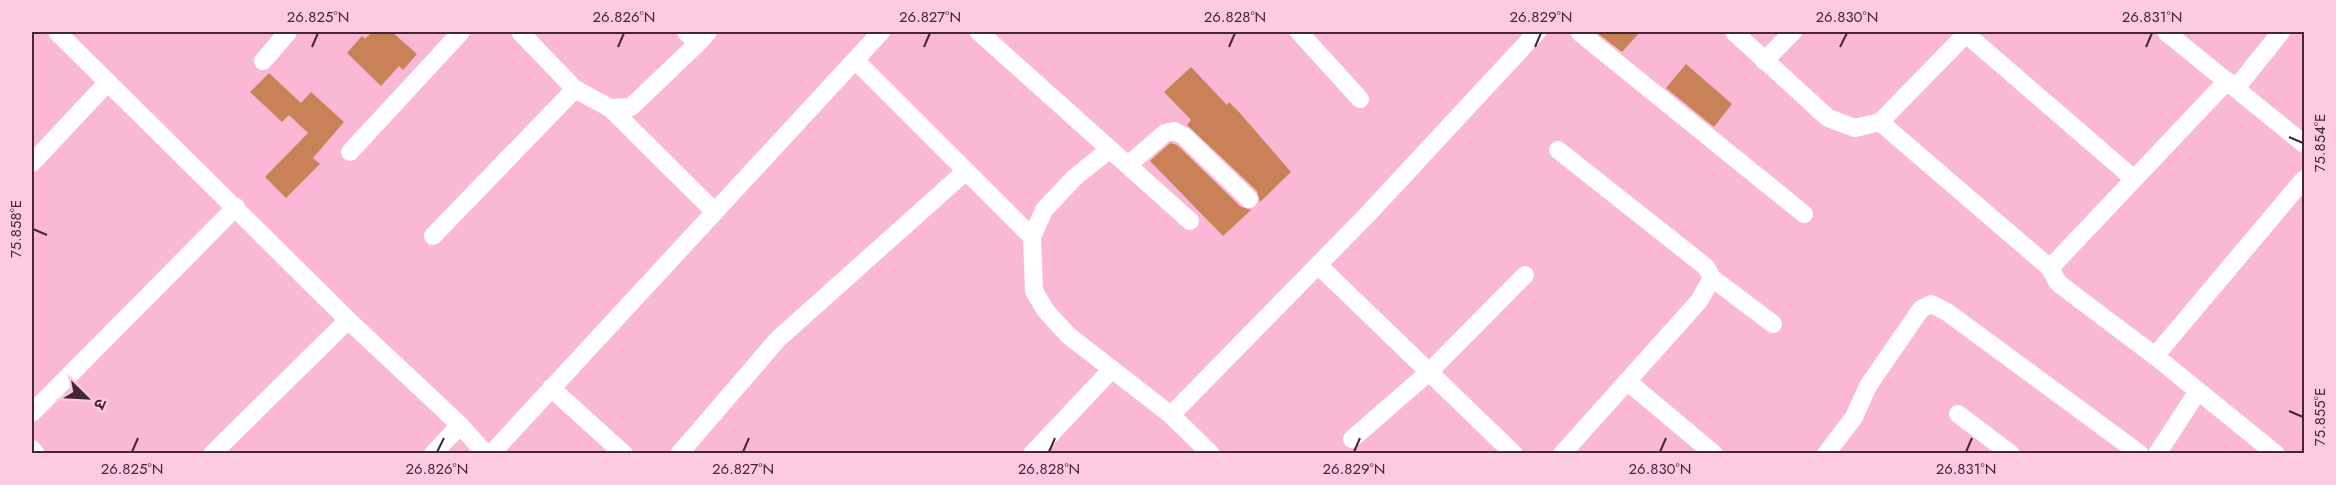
<svg xmlns="http://www.w3.org/2000/svg" width="2336" height="485" font-family="Jost,'Noto Sans Devanagari',sans-serif">
<style>
.building{fill:#c98258}
.lines{fill:none;stroke-linecap:round;stroke-linejoin:round}
.minor{stroke:#fff;stroke-width:18}
.ticks{fill:none;stroke:#462635;stroke-width:2}
.neatline{fill:none;stroke:#462635;stroke-width:2}
.ticks-label{font-size:15px;text-anchor:middle;fill:#462635}
</style>
<rect width="100%" height="100%" fill="#fab8d5"/>
<!-- building -->
<g class="building">
<polygon points="372,32 392,32 417,54 403,70 399,66 381,86 347,53 362,36 365,39"/>
<polygon points="1596,32 1640,32 1622,52"/>
<polygon points="1686,64 1732,104 1714,127 1666,88"/>
<polygon points="1191,67 1227,105 1229,102 1239,112 1291,172 1260,202 1257,191 1187,125 1191,120 1164,92"/>
<polygon points="269,73 301,103 311,92 344,122 313,158 320,164 286,198 265,177 308,133 289,115 282,122 250,92"/>
<polygon points="1170,143 1177,145 1241,207 1251,210 1223,236 1150,161"/>
</g>
<g class="lines">
<!-- minor -->
<g class="minor">
<polyline points="57,32 348,320 460,425 486,454"/>
<polyline points="520,32 575,89 610,108 631,107 698,43"/>
<polyline points="686,32 698,43 708,32"/>
<polyline points="979,32 1190,221"/>
<polyline points="1299,32 1360,99"/>
<polyline points="1579,32 1804,214"/>
<polyline points="1734,32 1828,118 1855,128 1880,122 1968,32"/>
<polyline points="2166,32 2304,144"/>
<polyline points="1966,34 2134,179"/>
<polyline points="855,60 1032,237"/>
<polyline points="263,61 288,32"/>
<polyline points="1764,61 1793,32"/>
<polyline points="2236,88 2281,32"/>
<polyline points="610,108 715,212"/>
<polyline points="1880,122 2050,268 2227,81"/>
<polyline points="1110,149 1074,178 1044,210 1032,237 1034,291 1046,311 1069,336 1171,415 1367,215 1537,32"/>
<polyline points="1558,150 1706,267 1712,278 1699,301 1562,454"/>
<polyline points="350,152 461,32"/>
<polyline points="32,163 108,82"/>
<polyline points="1128,165 1165,133 1174,131 1184,136 1249,199"/>
<polyline points="433,236 575,89"/>
<polyline points="1318,265 1514,454"/>
<polyline points="2050,268 2058,283 2155,356 2276,454"/>
<polyline points="1712,278 1773,324"/>
<polyline points="2155,356 2304,179"/>
<polyline points="1627,381 1714,454"/>
<polyline points="551,388 624,454"/>
<polyline points="32,413 236,207"/>
<polyline points="1958,414 2011,454"/>
<polyline points="1171,415 1211,454"/>
<polyline points="1352,439 1429,372 1525,275"/>
<polyline points="32,449 36,454"/>
<polyline points="212,454 348,320"/>
<polyline points="433,454 460,425"/>
<polyline points="491,454 881,32"/>
<polyline points="679,454 778,339 966,171"/>
<polyline points="1032,454 1112,369"/>
<polyline points="1826,454 1854,417 1868,386 1921,309 1931,304 1947,312 2140,454"/>
<polyline points="2157,454 2198,391"/>
</g>
</g>
<!-- ticks -->
<path class="ticks" d="M312 47 318 33M618 47 624 33M924 47 930 33M1229 47 1235 33M1535 47 1541 33M1840 47 1847 33M2146 47 2152 33M2289 137 2303 143M33 229 47 235M2289 411 2303 417M132 452 138 438M437 452 444 438M743 452 749 438M1049 452 1055 438M1354 452 1360 438M1660 452 1666 438M1966 452 1972 438"/>
<!-- border -->
<rect width="2336" height="485" fill="none" stroke="#fdcbe0" stroke-width="66"/>
<!-- north arrow -->
<g transform="translate(87 398) rotate(114)" stroke="#fdcbe0" stroke-width="4.5" paint-order="stroke">
<path d="M0-4.5L10 22L0 15L-10 22Z" fill="#462635"/>
<text y="-9" font-size="16" font-weight="bold" text-anchor="middle" fill="#462635">उ</text>
</g>
<rect x="33" y="33" width="2270" height="419" class="neatline"/>
<g class="ticks-label">
<text x="318" y="22">26.825°N</text>
<text x="624" y="22">26.826°N</text>
<text x="930" y="22">26.827°N</text>
<text x="1235" y="22">26.828°N</text>
<text x="1541" y="22">26.829°N</text>
<text x="1847" y="22">26.830°N</text>
<text x="2152" y="22">26.831°N</text>
<text transform="translate(2320 143) rotate(-90)" y="5">75.854°E</text>
<text transform="translate(16 229) rotate(-90)" y="5">75.858°E</text>
<text transform="translate(2320 417) rotate(-90)" y="5">75.855°E</text>
<text x="132" y="474">26.825°N</text>
<text x="437" y="474">26.826°N</text>
<text x="743" y="474">26.827°N</text>
<text x="1049" y="474">26.828°N</text>
<text x="1354" y="474">26.829°N</text>
<text x="1660" y="474">26.830°N</text>
<text x="1966" y="474">26.831°N</text>
</g>
</svg>
